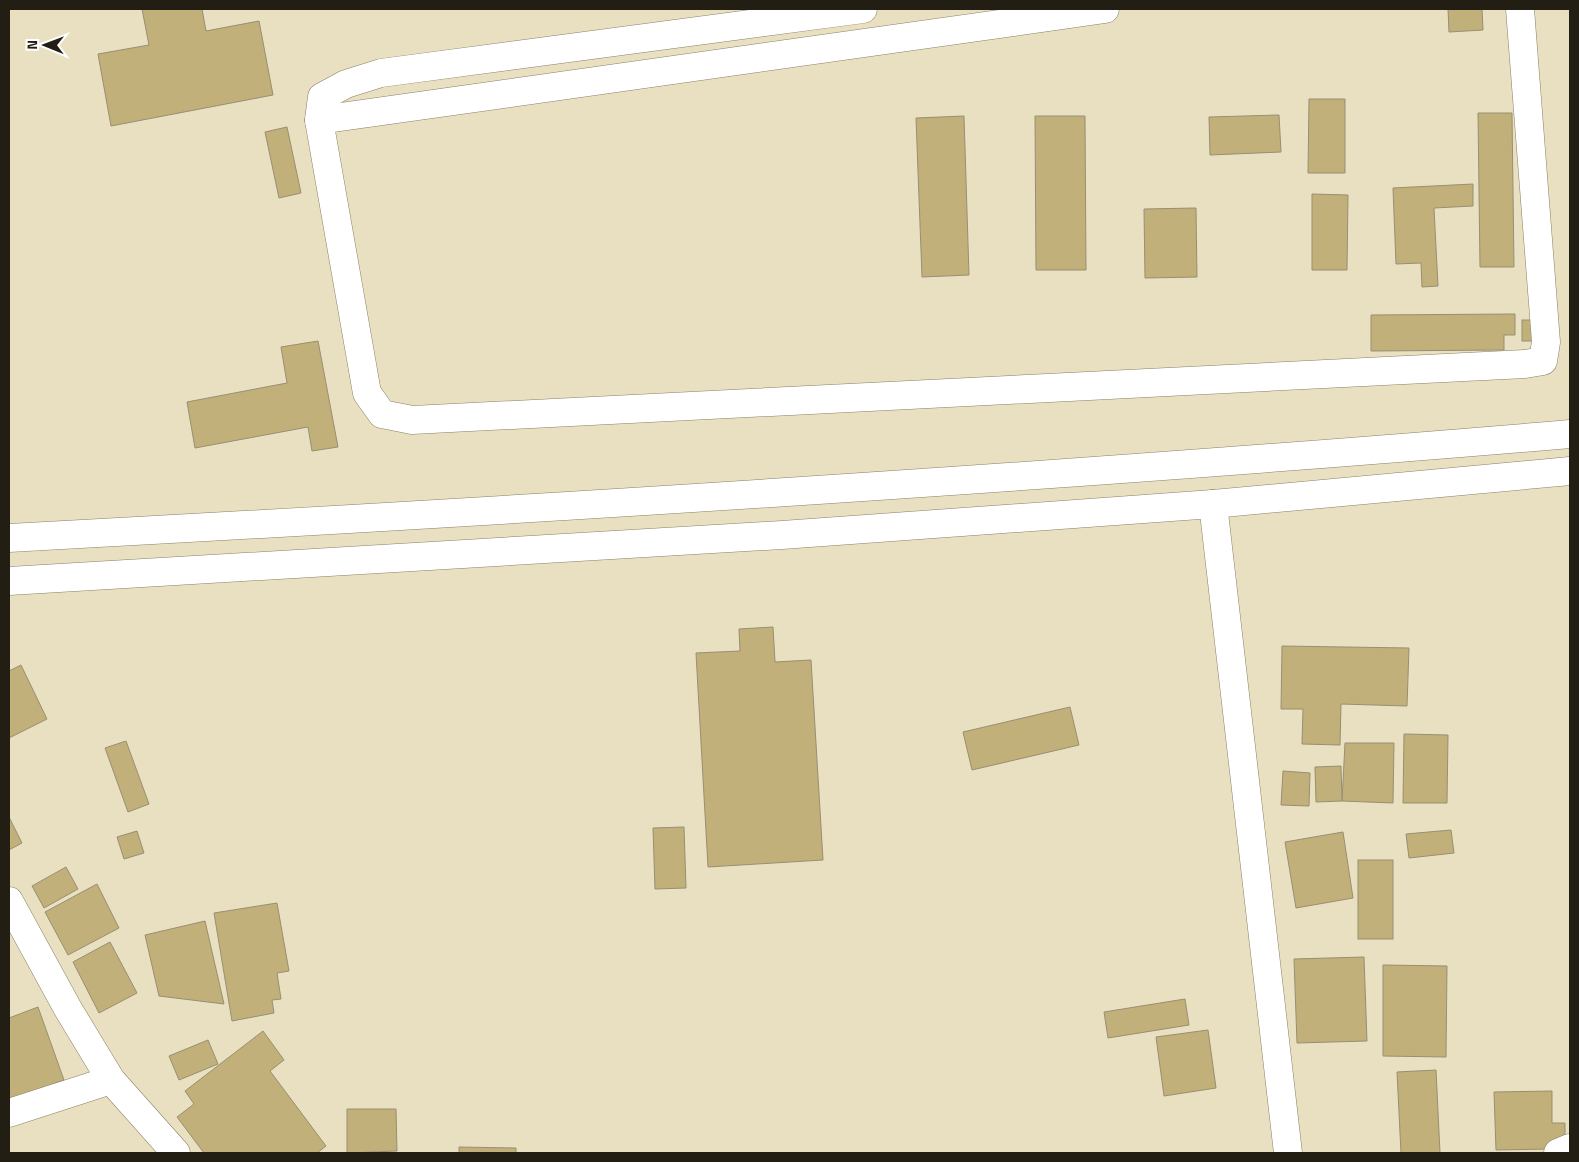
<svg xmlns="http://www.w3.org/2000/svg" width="1579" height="1162" font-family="'Titillium Web',sans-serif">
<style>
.building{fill:#c1b079;stroke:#988f73}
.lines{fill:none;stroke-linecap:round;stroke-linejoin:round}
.minor-casing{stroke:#898065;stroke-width:29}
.minor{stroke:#fff;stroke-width:28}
</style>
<rect width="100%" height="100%" fill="#e9e0c2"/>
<!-- building -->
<g class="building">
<polygon points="142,9 202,9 206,31 259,21 273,95 111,126 98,54 149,45"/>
<polygon points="1448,9 1482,9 1483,30 1449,32"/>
<polygon points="1309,99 1345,99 1345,173 1308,173"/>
<polygon points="1478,113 1512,113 1514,267 1480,267"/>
<polygon points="1279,115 1281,152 1210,155 1209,117"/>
<polygon points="964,116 969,275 922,277 916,118"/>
<polygon points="1035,116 1085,116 1086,270 1036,270"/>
<polygon points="287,127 301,193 279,198 265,132"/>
<polygon points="1473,184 1473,206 1434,208 1438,286 1422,287 1421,263 1396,264 1393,188"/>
<polygon points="1312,194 1348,195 1347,270 1312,270"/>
<polygon points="1196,208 1197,277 1145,278 1144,209"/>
<polygon points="1515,314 1515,335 1504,335 1504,350 1371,351 1371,315"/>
<rect x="1522" y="320" width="17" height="21"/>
<polygon points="318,341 338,447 312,451 308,427 195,448 187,402 287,383 281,347"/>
<polygon points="773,627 775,662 811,660 823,860 708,867 696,653 740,651 739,629"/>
<polygon points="1282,646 1409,648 1407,706 1341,704 1340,745 1302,744 1303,709 1281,709"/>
<polygon points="21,665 47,719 9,738 9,671"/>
<polygon points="1070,707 1079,745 972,770 963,732"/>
<polygon points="1404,734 1448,735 1447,803 1403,803"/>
<polygon points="126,741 149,804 128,812 105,748"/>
<polygon points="1345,743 1394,743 1393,803 1342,801"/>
<polygon points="1341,766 1342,801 1316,802 1315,767"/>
<polygon points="1283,771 1310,773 1309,806 1281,805"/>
<polygon points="9,817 22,843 9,850"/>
<polygon points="684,827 686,888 655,889 653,828"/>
<polygon points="1451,830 1454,853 1409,858 1406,834"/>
<polygon points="137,831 144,853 124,859 117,837"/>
<polygon points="1343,832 1353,898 1296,908 1285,842"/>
<rect x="1358" y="860" width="35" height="79"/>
<polygon points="66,867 78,889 44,908 32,886"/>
<polygon points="97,884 119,928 68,955 45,912"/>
<polygon points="277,903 289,971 277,973 281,999 272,1000 274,1013 232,1021 214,913"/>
<polygon points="205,921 224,1004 159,996 145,935"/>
<polygon points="110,942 137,993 99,1013 73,962"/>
<polygon points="1364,957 1367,1041 1297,1043 1294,959"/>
<polygon points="1383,965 1447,966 1446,1057 1383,1056"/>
<polygon points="1185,999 1189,1025 1108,1038 1104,1012"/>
<polygon points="38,1007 64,1080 9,1100 9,1018"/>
<polygon points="1208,1030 1216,1088 1164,1096 1156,1037"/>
<polygon points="263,1031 284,1060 270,1071 326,1146 317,1153 204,1153 177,1117 194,1104 185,1091"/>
<polygon points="208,1040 218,1064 179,1080 169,1056"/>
<polygon points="1436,1070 1440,1153 1401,1153 1397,1072"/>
<polygon points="1552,1091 1552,1123 1565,1123 1565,1142 1551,1142 1551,1149 1496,1150 1494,1092"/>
<polygon points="347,1109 396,1109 397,1151 347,1153"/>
<polygon points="459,1147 516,1148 516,1153 459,1153"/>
</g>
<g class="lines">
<defs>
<g id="minor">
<polyline points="863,9 381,73 346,84 322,97 319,120 367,393 382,414 412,420 1525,364 1543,361 1546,342 1520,9"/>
<polyline points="319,120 1105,9"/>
<polyline points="1213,504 1288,1153"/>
<path d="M9 538C530 510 1050 478 1570 434"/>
<polyline points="9,581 782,535 1213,504 1570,471"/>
<polyline points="9,901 68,1009 111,1080 176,1153"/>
<polyline points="9,1113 111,1080"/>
<polyline points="1558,1153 1570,1148"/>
</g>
</defs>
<!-- minor casing -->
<use href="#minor" class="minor-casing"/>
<!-- minor -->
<use href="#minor" class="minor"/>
</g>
<!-- border -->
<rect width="1579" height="1162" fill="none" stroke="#221e13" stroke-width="20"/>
<!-- north arrow -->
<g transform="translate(45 45) rotate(271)" stroke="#ffffff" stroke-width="4" paint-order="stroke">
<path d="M0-4L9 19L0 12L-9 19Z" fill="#221e13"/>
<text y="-8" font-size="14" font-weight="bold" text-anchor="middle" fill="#221e13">N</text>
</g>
</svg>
